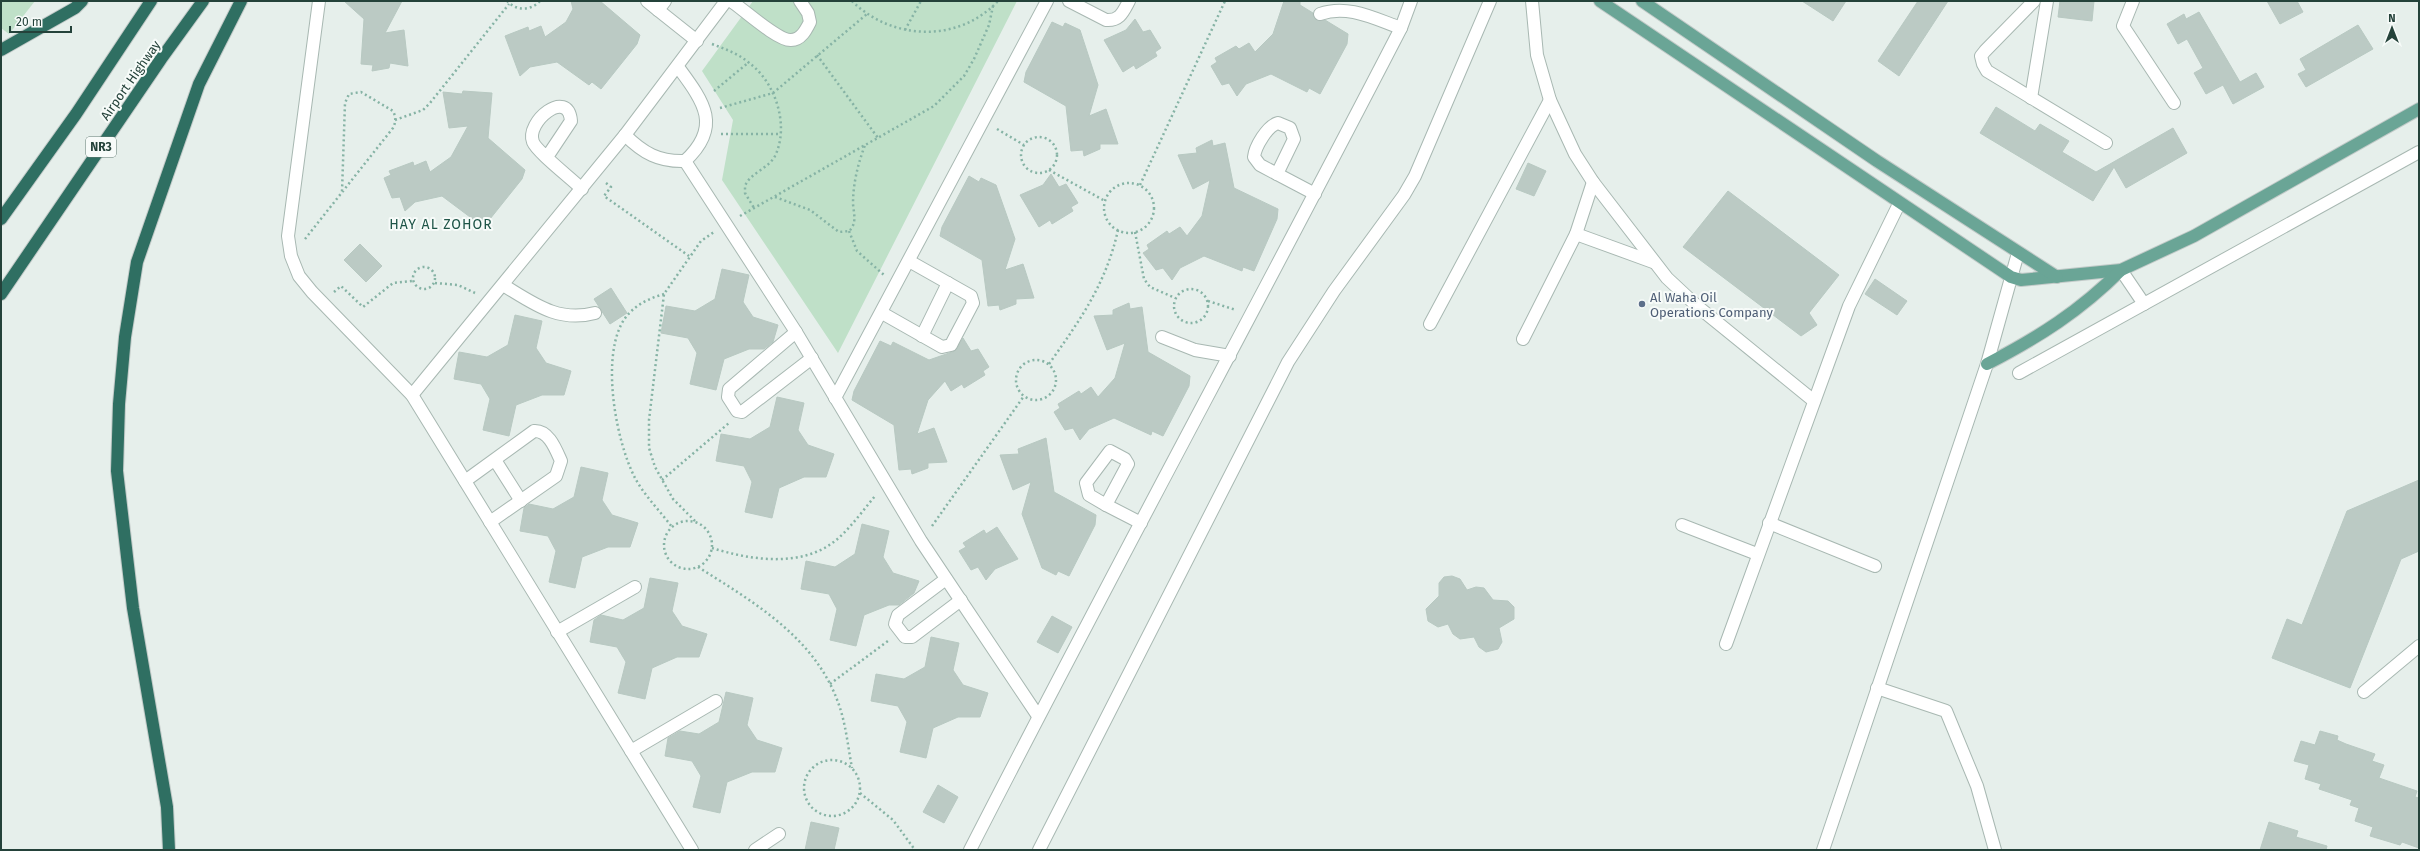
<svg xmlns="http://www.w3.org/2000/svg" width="2420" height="851" font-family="'Fira Sans',sans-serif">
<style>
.green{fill:#bfe0c8}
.building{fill:#bbcac4;stroke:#b8c9c2}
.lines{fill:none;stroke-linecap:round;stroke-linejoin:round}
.minor-casing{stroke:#a8b8b2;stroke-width:14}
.major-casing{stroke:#c2cac8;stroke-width:14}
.highway-casing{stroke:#c2cac8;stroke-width:14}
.path{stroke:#86b3a5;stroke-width:2.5;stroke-dasharray:2 3;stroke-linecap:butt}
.minor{stroke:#fff;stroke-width:12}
.major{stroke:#6aa596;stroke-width:12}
.highway{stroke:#2f6f62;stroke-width:12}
.service-dot{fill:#5c6f8a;stroke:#f7fbf9;stroke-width:1.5}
.labels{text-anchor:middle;stroke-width:4;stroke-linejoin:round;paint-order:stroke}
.shield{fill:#f7fbf9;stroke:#637a73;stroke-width:1}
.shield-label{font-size:12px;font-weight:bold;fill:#24423a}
.street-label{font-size:13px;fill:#24423a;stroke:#f7fbf9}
.service-label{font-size:13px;fill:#4e5e75;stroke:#f7fbf9;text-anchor:start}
.neighbourhood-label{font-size:14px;letter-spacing:1px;fill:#1f5548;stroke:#f7fbf9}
</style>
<rect width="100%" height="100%" fill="#e6efeb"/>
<!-- green -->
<g class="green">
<polygon points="1,1 35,1 9,34 1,28"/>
<polygon points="753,1 1017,1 838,353 722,180 733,120 702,71"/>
</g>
<!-- building -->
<g class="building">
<polygon points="344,1 402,1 385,33 404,30 408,66 390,63 389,68 372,71 373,65 361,64 364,19"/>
<polygon points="571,1 600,1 640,35 637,44 601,89 592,82 589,85 557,62 530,67 520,76 505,36 528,27 529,31 541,26 545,37 566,22 573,9"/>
<polygon points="1284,1 1300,1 1300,5 1313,13 1315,19 1325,20 1348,34 1347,44 1320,94 1309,88 1307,92 1271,74 1246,84 1237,96 1229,83 1222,85 1211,66 1217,62 1215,58 1236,46 1239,49 1249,43 1255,52 1273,34"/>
<polygon points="1802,1 1846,1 1833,21"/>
<polygon points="1918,1 1948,1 1899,76 1878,61"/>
<polygon points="2060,1 2094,1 2092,21 2058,17"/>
<polygon points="2267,1 2297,1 2303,12 2280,24"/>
<polygon points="2199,12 2240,82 2256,73 2264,87 2233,104 2223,85 2206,94 2194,73 2203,68 2187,39 2178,44 2167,24 2184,14 2186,19"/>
<polygon points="1135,19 1143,32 1150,30 1161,48 1155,52 1157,56 1136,69 1134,65 1123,72 1104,40 1126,30"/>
<polygon points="1052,22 1063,27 1065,23 1080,30 1098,85 1089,116 1106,109 1118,144 1100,144 1100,149 1084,156 1083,150 1071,151 1066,106 1024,82 1026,72"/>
<polygon points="2358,25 2373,49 2306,87 2298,74 2306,70 2300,59"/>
<polygon points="463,91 492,93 488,138 525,170 522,179 486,224 477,216 474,220 442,196 415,202 405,211 400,197 392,198 384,178 391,175 389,171 413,162 414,166 426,161 430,172 451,157 468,126 449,128 443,92 462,94"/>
<polygon points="1996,107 2035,131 2040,124 2069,141 2062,152 2096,172 2173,128 2187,153 2126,188 2114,167 2093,201 1980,133"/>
<polygon points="1212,140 1213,146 1225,143 1234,188 1278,209 1277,219 1254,271 1243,267 1242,271 1204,256 1180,268 1172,280 1163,268 1156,270 1143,253 1149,249 1147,245 1167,231 1169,234 1180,227 1187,236 1202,216 1210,180 1193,189 1178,155 1197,153 1196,148"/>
<polygon points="1528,163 1546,171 1534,196 1516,189"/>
<polygon points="1051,174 1059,187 1066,184 1078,203 1071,207 1073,211 1052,224 1050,220 1039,227 1020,195 1043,185"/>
<polygon points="969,176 979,182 981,178 996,185 1015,239 1005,270 1023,264 1034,298 1016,299 1016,304 1000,310 999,305 988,306 982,260 940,236 942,227"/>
<polygon points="1728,191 1839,275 1809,313 1817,325 1801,336 1683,247"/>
<polygon points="360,244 382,266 366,282 344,260"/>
<polygon points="722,269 749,275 743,302 753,317 778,325 773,342 764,349 749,349 724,359 716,390 690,384 697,353 688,338 661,333 666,306 695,311 715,299"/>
<polygon points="1875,279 1907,301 1897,315 1865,294"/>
<polygon points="611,288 627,313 610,324 594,299"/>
<polygon points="1129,303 1130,309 1142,307 1148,352 1190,376 1189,386 1163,436 1152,431 1151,435 1114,418 1089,429 1080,440 1073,428 1065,430 1054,412 1060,408 1058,404 1079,391 1081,394 1091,387 1098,397 1115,378 1125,343 1107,350 1094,316 1113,315 1113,310"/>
<polygon points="515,315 542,321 536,348 546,363 571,371 564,395 542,395 516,405 509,436 483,430 490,399 481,384 454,379 459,352 487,357 508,345"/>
<polygon points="963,338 971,351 978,349 989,367 983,371 985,375 964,388 962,384 951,391 945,381 928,400 917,434 934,428 947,462 928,463 928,468 912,474 911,469 899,470 894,425 852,400 854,391 880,341 891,346 893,342 929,360 955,351"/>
<polygon points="777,397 804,403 798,430 808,445 834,454 826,477 804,477 779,488 772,518 745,512 752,482 744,466 716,461 721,434 750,439 770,427"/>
<polygon points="1046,438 1054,492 1096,515 1095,525 1069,576 1058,571 1056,575 1042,568 1022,514 1031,482 1013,490 1000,455 1019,454 1018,449"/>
<polygon points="581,467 608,473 602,500 612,515 638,523 630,547 608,547 582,557 575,588 549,582 556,551 548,536 520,531 524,508 529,504 553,509 574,497"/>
<polygon points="2419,480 2419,551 2401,559 2350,688 2272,658 2287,619 2302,625 2347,511"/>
<polygon points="862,524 889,531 883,557 893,573 919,581 914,593 899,605 889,605 864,615 856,646 830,640 837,609 829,594 801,589 806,561 835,567 855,554"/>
<polygon points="997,527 1018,559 995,569 986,580 978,567 971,570 959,551 966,547 963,543 984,530 986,534"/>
<polygon points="1452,576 1460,579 1467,590 1476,587 1484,588 1493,600 1508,601 1514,607 1514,619 1499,628 1502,642 1498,649 1486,652 1479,647 1474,637 1460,639 1453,634 1448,624 1438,627 1428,621 1426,609 1439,596 1439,583 1444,577"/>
<polygon points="650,578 678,583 672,611 682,626 707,634 699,657 677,657 652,668 645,699 618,693 626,662 617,647 590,642 594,620 601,615 623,620 644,608"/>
<polygon points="1052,616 1072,627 1058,653 1037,642"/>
<polygon points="931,637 959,643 953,670 963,685 988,693 980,717 958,717 933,728 926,758 900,752 907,722 898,706 871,701 876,674 904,679 925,667"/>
<polygon points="726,692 753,698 747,725 757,740 782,748 775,772 752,772 727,782 720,813 693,807 701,776 692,761 665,756 668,738 680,731 699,734 719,722"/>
<polygon points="2320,731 2338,736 2337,740 2346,744 2375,754 2372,761 2384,765 2379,778 2417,791 2415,797 2419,798 2419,848 2402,842 2400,845 2370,836 2373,827 2355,821 2359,808 2350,805 2352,800 2319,789 2321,784 2305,779 2309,765 2294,761 2301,741 2315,745"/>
<polygon points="938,785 958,797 944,823 923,812"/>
<polygon points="811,822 839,828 834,850 805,850"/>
<polygon points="2269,822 2298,831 2296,837 2327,846 2326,850 2260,850"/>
</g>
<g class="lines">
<defs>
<g id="minor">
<polyline points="319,1 288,236 291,256 299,276 312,292 412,395 692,850"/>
<polyline points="647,1 658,10 665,1"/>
<path d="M731 1C743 9 778 41 791 40 801 40 806 30 810 22L808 13 800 1"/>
<path d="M1069 1 1106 20C1120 21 1123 12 1129 1"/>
<polyline points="1532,1 1537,55 1550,100 1575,154 1593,182 1667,278 1697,306 1814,401"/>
<polyline points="2034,1 1985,51 1981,56 1983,64 1987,71 2106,143"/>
<polyline points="2133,1 2123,26 2174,103"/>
<polyline points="658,10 697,41"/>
<path d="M1320 14C1348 4 1375 19 1401 28"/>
<polyline points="2031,98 2047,1"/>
<path d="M1278 123 1290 128 1294 139 1277 174 1260 165 1254 157C1255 147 1267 126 1278 123Z"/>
<path d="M625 135C643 153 659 162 685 161 723 126 703 101 678 67"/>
<path d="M547 157 571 121C568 87 525 122 533 142 537 152 572 179 582 189"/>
<polyline points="685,161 796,332 921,541 1038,716"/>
<polyline points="1277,174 1315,194"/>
<polyline points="1576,234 1653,262"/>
<polyline points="2121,270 2144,304"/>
<path d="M503 285C533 303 558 323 595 313"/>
<polyline points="882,313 942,347 951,345 953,341 973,303 971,296 909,261"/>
<polyline points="1430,324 1550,100"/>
<polyline points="796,332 729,389 728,397 737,411 742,412 812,358"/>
<polyline points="922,336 948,283"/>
<polyline points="1162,337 1195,350 1230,356"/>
<polyline points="1523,339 1576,234 1593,182"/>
<polyline points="2019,373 2419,152"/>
<polyline points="412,395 625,135 726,1"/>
<polyline points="835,398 1047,1"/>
<polygon points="1110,451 1125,459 1128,464 1106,505 1089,495 1086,483"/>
<polyline points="495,460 521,501"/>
<path d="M465 481 534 431C549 430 556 450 561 461L556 476 490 522"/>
<polyline points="1106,505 1141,523"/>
<polyline points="1769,523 1875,566"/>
<polyline points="1682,525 1757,554"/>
<polyline points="946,579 898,615 895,624 905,637 912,637 961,600"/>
<polyline points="557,632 635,587"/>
<polyline points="1726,644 1849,306 1899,204"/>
<polyline points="1877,688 1946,711 1977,786 1995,850"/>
<polyline points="2364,692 2419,646"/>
<polyline points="631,751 716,701"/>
<polyline points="755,850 779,834"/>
<path d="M970 850C1111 574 1259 303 1401 28L1411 1"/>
<polyline points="1039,850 1288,362 1334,291 1404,195 1415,176 1490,1"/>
<polyline points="1823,850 1987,364 2018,253"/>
</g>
<g id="major">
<polyline points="1600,1 2011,277 2021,280 2121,270 2194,236 2419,109"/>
<polyline points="1642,1 1877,161 2057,277"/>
<path d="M1987 364C2039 337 2080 311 2121 270"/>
</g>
<g id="highway">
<polyline points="1,50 75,8 82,1"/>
<polyline points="1,219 76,114 151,1"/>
<polyline points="1,294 161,59 203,1"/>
<polyline points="169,850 167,807 133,608 117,471 119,404 125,337 137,262 199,84 241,1"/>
</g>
</defs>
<!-- minor casing -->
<use href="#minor" class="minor-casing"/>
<!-- major casing -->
<use href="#major" class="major-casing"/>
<!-- highway casing -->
<use href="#highway" class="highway-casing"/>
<!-- path -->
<g class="path">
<path d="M507 1C516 11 531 11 540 1"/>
<path d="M852 1C892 41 959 43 998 1"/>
<polyline points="905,30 921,1"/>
<path d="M712 44C725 49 737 53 748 62 775 81 790 125 775 156 768 169 750 173 745 186V193L754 208"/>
<polyline points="817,55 878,138"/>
<polyline points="714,91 749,62"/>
<polyline points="720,108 773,93 867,14"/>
<polyline points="395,120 423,110 430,103 509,4"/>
<polyline points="997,129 1024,145"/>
<polyline points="721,134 780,134"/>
<circle cx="1039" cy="155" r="18"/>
<polyline points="1049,170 1105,201"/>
<circle cx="1129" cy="208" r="25"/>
<polyline points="606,183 611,187 604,196 689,256"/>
<polyline points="1140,185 1225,1"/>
<path d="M775 197 810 210 839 232 849 231C857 224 854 214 853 204 853 183 858 164 865 145"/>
<polyline points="740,216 934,106 964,76 974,59 989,25 993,6"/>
<polyline points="849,231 857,251 884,275"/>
<polyline points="1135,232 1144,279 1150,287 1175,298"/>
<path d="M305 239 393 128C396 122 396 117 393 111L361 92 349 94 345 103 342 192"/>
<circle cx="424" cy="278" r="11"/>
<polyline points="435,283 458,285 475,293"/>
<circle cx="1191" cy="306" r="17"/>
<polyline points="334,292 341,286 363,307 393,283 412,281"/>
<path d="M664 294C647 299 630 307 621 325 602 363 616 441 635 478 644 495 660 511 672 527"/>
<polyline points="1208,301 1236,310"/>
<circle cx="1036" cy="380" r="20"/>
<path d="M1049 364C1080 320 1106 284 1118 230"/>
<polyline points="662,480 729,423"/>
<circle cx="688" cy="545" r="24"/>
<polyline points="695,521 673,499 655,467 649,448 649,420 664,294 701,241 714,232"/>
<polyline points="932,526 1024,396"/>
<path d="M712 548C750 560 801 568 835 541 851 528 863 510 876 495"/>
<path d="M698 567C755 603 816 638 839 705 846 725 848 747 852 768"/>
<polyline points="830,684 888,641"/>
<circle cx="832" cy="788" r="28"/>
<polyline points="860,793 893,820 915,850"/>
</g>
<!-- minor -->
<use href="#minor" class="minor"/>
<!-- major -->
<use href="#major" class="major"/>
<!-- highway -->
<use href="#highway" class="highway"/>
</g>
<!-- markers -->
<circle class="service-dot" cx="1642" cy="304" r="4"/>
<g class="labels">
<!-- shield labels -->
<rect class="shield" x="86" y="137" width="30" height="20" rx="3"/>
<g class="shield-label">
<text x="101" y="151">NR3</text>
</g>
<!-- street labels -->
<g class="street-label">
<text transform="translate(130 80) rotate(-55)" y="5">Airport Highway</text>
</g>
<!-- service labels -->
<g class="service-label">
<text x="1650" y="302">Al Waha Oil<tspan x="1650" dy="15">Operations Company</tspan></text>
</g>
<!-- neighbourhood labels -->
<g class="neighbourhood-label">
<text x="441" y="229">HAY AL ZOHOR</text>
</g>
</g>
<!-- border -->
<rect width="2420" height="851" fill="none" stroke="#24423a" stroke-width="4"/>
<!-- north arrow -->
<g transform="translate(2392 28)" stroke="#f7fbf9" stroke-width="3" paint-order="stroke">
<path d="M0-3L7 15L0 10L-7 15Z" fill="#24423a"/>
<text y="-6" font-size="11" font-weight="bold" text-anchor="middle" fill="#24423a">N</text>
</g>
<!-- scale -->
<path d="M10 26v6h61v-6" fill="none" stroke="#24423a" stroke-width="2"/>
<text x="16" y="26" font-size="12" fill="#24423a" stroke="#f7fbf9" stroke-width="3" paint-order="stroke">20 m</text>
</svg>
